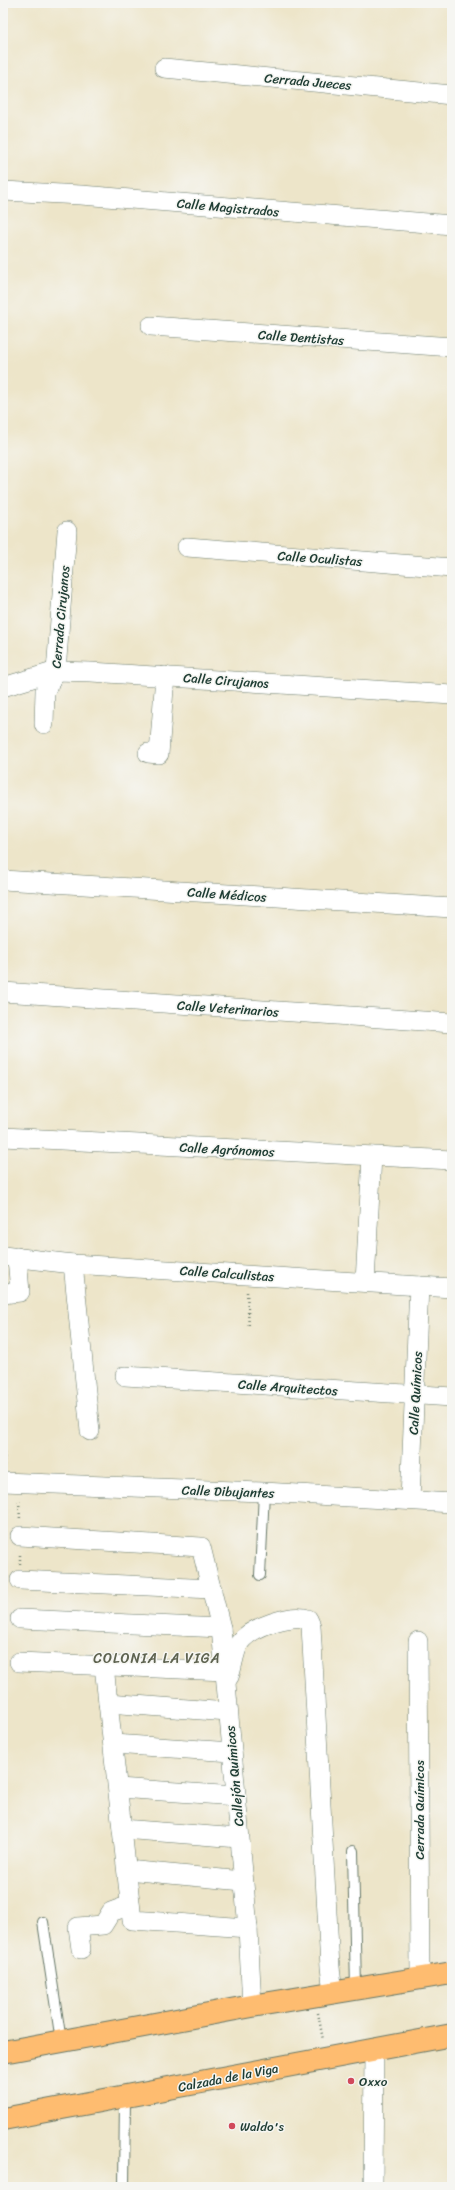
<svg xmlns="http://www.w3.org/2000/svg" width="455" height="2190" font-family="Sriracha,sans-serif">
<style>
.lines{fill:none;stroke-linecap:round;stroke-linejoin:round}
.lane-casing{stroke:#677868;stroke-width:12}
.street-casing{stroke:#677868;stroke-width:20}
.primary-casing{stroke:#677868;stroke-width:24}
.path{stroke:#677868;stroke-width:2.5;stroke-dasharray:1 3;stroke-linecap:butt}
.lane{stroke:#fff;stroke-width:10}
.street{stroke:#fff;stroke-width:19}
.primary{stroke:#febc70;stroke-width:22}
.poi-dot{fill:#d1495b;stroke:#f6f6f2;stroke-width:1.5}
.labels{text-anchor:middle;stroke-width:3;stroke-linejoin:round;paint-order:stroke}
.street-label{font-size:13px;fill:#1f3d34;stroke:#f6f6f2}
.poi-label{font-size:13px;fill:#1f3d34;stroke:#f6f6f2;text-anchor:start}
.neighbourhood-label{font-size:14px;letter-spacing:1px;fill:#5e6350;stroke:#f6f6f2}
</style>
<rect width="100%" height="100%" fill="#f6f6f2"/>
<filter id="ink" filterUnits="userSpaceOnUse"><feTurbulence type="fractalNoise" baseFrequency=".025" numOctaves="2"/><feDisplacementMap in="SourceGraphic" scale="8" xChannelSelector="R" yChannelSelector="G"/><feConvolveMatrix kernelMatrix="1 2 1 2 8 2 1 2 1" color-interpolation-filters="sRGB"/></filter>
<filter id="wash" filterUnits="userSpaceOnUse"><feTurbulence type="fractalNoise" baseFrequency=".012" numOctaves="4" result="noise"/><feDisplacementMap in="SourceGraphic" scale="16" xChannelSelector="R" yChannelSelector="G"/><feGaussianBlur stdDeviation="0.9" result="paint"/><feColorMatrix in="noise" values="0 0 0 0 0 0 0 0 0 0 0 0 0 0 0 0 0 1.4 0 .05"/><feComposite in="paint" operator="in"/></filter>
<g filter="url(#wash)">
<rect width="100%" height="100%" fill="#ede5c9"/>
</g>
<g filter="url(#ink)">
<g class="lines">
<defs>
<g id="lane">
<polyline points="260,1575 264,1492"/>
<polyline points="353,1851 356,1989"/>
<polyline points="43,1922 61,2041"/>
<polyline points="124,2187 125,2097"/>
</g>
<g id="street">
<polyline points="164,68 452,95"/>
<polyline points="3,191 81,195 452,225"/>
<polyline points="151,326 452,347"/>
<polyline points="187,547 452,568"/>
<polyline points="3,687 56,671 91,672 452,695"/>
<polyline points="44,724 45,691 56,671 67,531"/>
<polyline points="148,753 159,754 165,676"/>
<polyline points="3,880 452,908"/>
<polyline points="3,992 452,1023"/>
<polyline points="3,1137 452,1160"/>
<polyline points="3,1256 73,1264 452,1288"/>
<polyline points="73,1264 90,1431"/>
<polyline points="365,1282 372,1156"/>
<polyline points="3,1294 20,1292 17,1257"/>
<polyline points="125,1376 452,1397"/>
<polyline points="3,1482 264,1492 452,1503"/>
<polyline points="410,1500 419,1286"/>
<polyline points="20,1536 201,1547 221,1628 248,1928 252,2006"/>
<polyline points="20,1580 212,1589"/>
<polyline points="20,1619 221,1628"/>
<polyline points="418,1641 420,1978"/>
<polyline points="19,1662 225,1671"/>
<polyline points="104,1666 132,1920 248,1928"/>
<path d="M229 1677C233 1667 234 1651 240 1642 251 1627 292 1613 308 1619L311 1626 330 1967 333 1993"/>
<polyline points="108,1703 228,1712"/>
<polyline points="113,1744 232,1752"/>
<polyline points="118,1788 236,1796"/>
<polyline points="122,1829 239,1838"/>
<polyline points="127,1870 243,1881"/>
<polyline points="81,1949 78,1927 103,1925 111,1912 130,1905"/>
<polyline points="373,2187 374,2049"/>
</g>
<g id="primary">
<polyline points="3,2052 252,2006 452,1973"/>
<polyline points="3,2119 452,2035"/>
</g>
</defs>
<!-- lane casing -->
<use href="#lane" class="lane-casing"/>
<!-- street casing -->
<use href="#street" class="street-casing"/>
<!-- primary casing -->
<use href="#primary" class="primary-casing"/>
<!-- path -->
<g class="path">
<polyline points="247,1292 249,1328"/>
<polyline points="3,1441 5,1466"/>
<polyline points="19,1501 20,1520"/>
<polyline points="20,1564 20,1553"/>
<polyline points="318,2013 323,2040"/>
</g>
<!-- lane -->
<use href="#lane" class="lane"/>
<!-- street -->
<use href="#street" class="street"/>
<!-- primary -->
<use href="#primary" class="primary"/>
</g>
</g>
<!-- markers -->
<g class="poi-dot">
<circle cx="351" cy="2081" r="4"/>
<circle cx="232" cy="2126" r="4"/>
</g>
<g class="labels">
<!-- street labels -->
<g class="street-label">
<text transform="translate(308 81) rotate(5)" y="5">Cerrada Jueces</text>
<text transform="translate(228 207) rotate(5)" y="5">Calle Magistrados</text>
<text transform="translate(301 337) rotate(4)" y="5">Calle Dentistas</text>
<text transform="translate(320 558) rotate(4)" y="5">Calle Oculistas</text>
<text transform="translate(60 617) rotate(-85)" y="5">Cerrada Cirujanos</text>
<text transform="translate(226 680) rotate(4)" y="5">Calle Cirujanos</text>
<text transform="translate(227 894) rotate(4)" y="5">Calle Médicos</text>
<text transform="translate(228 1008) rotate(4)" y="5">Calle Veterinarios</text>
<text transform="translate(227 1149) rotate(3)" y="5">Calle Agrónomos</text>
<text transform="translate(227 1273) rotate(4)" y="5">Calle Calculistas</text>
<text transform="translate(288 1387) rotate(4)" y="5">Calle Arquitectos</text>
<text transform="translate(415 1393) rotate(-87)" y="5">Calle Químicos</text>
<text transform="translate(228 1491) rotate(2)" y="5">Calle Dibujantes</text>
<text transform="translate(234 1776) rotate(-95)" y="5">Callejón Químicos</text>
<text transform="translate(419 1810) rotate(-90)" y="5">Cerrada Químicos</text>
<text transform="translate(228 2077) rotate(-11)" y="5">Calzada de la Viga</text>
</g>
<!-- poi labels -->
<g class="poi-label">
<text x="359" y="2086">Oxxo</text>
<text x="240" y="2131">Waldo's</text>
</g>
<!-- neighbourhood labels -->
<g class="neighbourhood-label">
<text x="157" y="1663">COLONIA LA VIGA</text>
</g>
</g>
<!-- margin -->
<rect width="455" height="2190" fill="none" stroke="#f6f6f2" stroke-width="16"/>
</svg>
